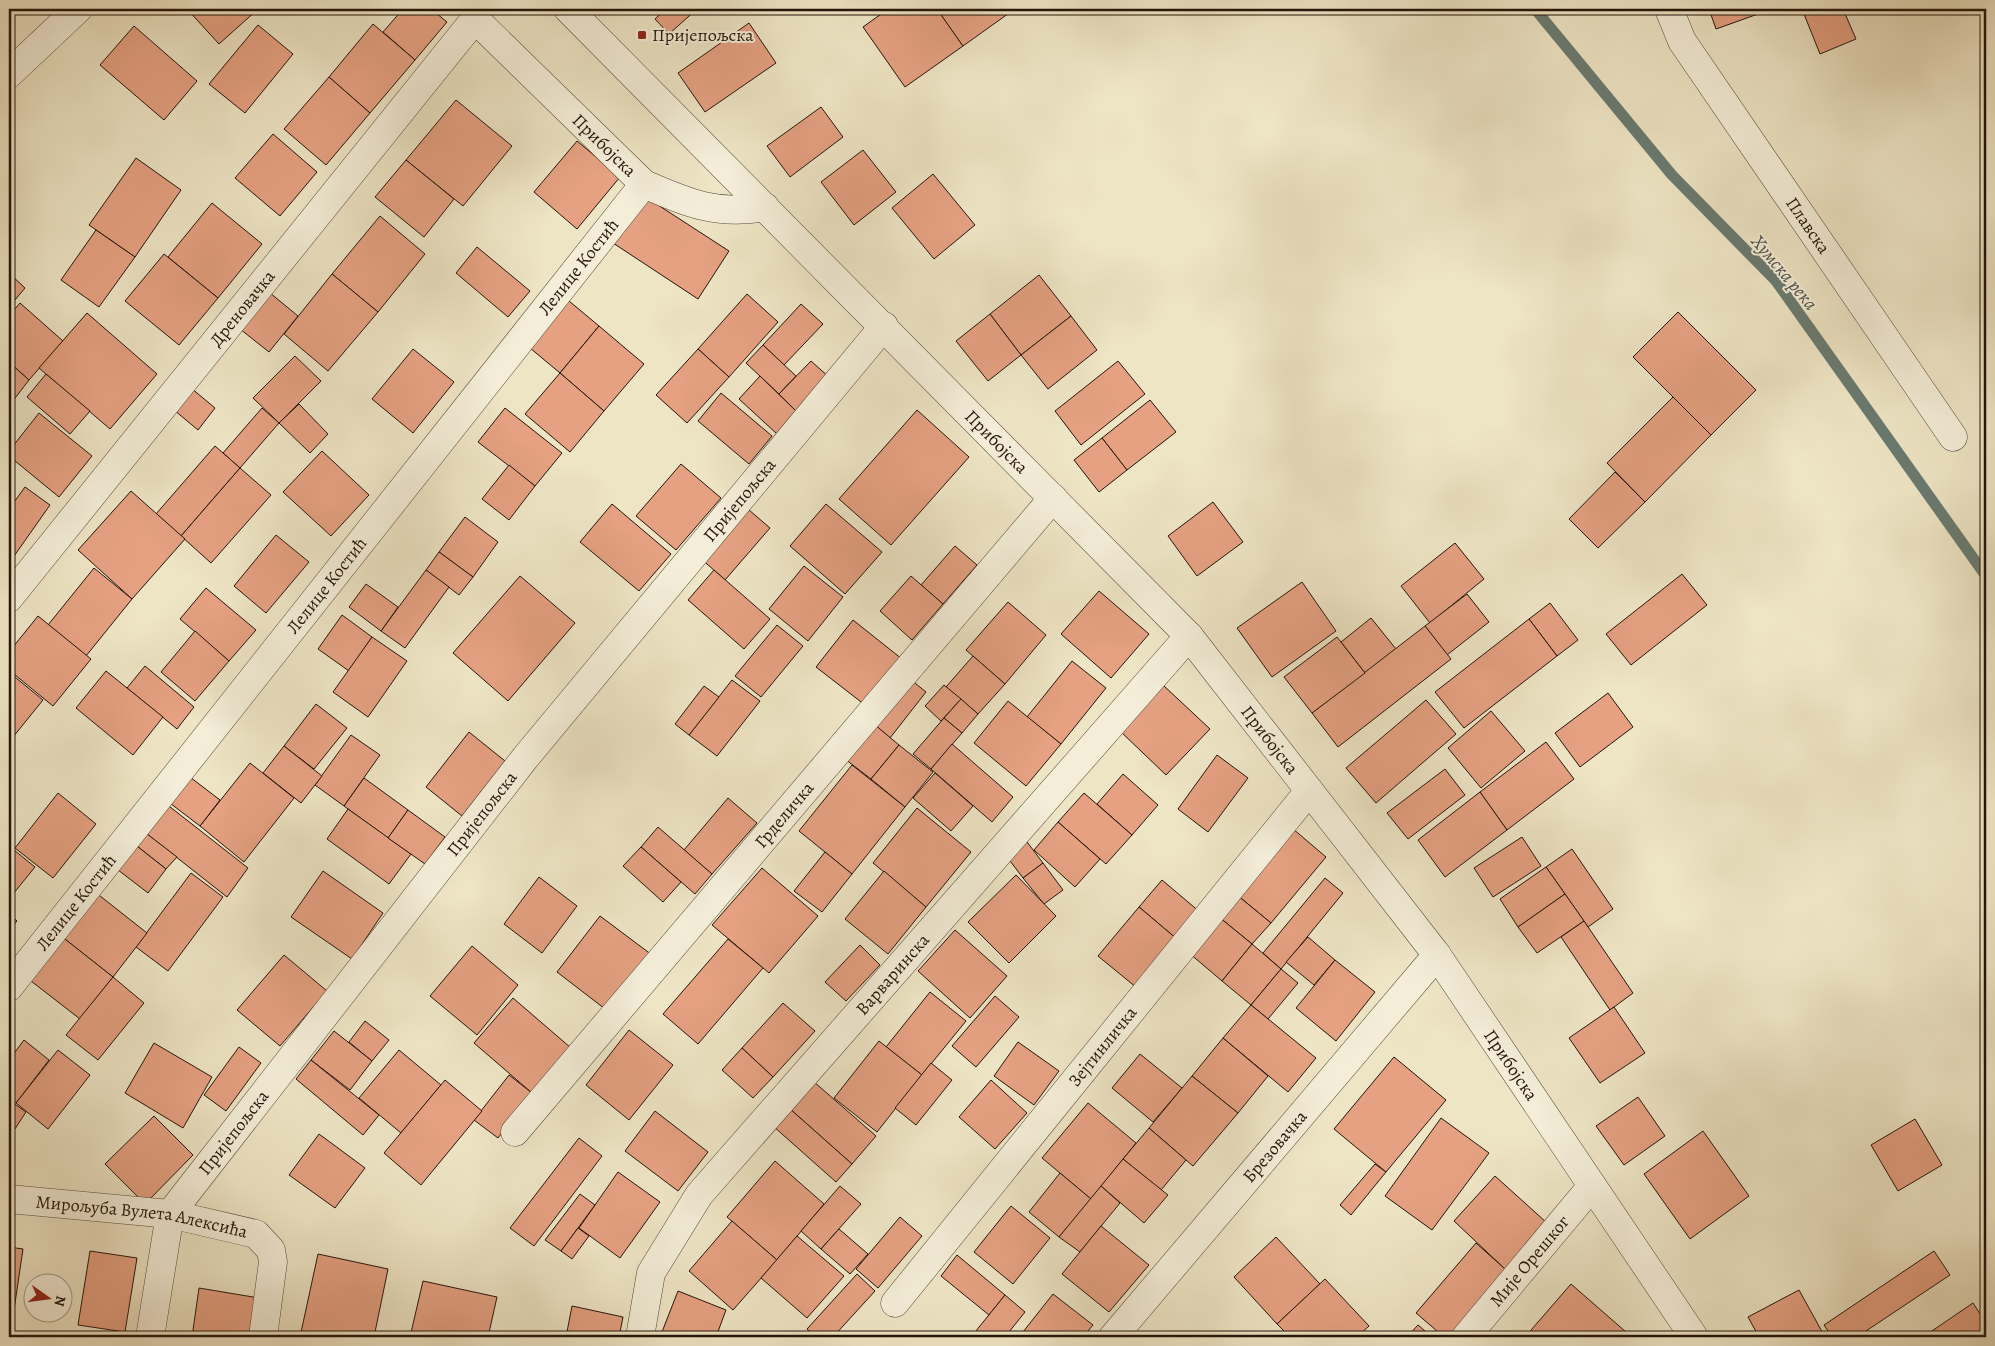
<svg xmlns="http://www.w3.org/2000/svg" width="1995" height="1346" font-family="Alegreya,serif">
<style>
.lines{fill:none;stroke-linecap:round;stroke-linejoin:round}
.stream{stroke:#6a7b71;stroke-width:11}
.building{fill:#e5a182;stroke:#24140a}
.minor-casing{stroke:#564839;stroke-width:29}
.tertiary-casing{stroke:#564839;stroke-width:29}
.minor{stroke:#f4eed9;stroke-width:28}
.tertiary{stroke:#f4eed9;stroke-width:28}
.poi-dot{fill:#8f2418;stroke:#f4eed9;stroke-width:2}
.labels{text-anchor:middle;stroke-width:4;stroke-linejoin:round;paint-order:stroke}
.poi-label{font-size:18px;fill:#24140a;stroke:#f4eed9;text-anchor:start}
.street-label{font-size:18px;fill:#24140a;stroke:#f4eed9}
.water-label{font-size:19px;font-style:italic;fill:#4d5046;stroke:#f4eed9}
</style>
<rect width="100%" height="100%" fill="#eee5c5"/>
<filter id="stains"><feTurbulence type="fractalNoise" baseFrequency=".004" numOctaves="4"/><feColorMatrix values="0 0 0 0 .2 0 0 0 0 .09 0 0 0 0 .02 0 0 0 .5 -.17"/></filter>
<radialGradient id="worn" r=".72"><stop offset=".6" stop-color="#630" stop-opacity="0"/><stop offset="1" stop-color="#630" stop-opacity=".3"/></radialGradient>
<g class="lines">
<!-- stream -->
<polyline class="stream" points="1535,9 1672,175 1776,281 1986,576"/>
</g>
<!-- building -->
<g class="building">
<polygon points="187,9 256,9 257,10 219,44"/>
<polygon points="403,9 431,9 447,22 415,60 383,32"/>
<polygon points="666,9 697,9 669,34 655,19"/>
<polygon points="888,9 937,9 963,46 905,87 863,27"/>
<polygon points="937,9 1011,9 1012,11 963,46"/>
<polygon points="1709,9 1772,9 1716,29"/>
<polygon points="1802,9 1843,9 1856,39 1820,54"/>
<polygon points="749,23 776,63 705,112 678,73"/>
<polygon points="373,24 415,60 370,113 329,77"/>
<polygon points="258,25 293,54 245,113 209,84"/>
<polygon points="134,26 197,81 164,120 100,65"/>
<polygon points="329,77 370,113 326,165 284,129"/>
<polygon points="456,100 512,146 463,206 406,160"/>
<polygon points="821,107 843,137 790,177 767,146"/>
<polygon points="273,134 317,172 280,216 235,178"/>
<polygon points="577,141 620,177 577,229 534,192"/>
<polygon points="863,150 896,192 854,225 821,182"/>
<polygon points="136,158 181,190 135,257 89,225"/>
<polygon points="406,160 454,199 424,237 375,197"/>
<polygon points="933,174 975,225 934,259 892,208"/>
<polygon points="641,194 729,251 698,299 610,241"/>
<polygon points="212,203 262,244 218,298 168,257"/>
<polygon points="380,216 425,254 378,312 332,274"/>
<polygon points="96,230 135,257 99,307 61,280"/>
<polygon points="477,247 530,291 508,317 456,273"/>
<polygon points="164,254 218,298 179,345 125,301"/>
<polygon points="9,273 25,288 9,307"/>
<polygon points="332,274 378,312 328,371 284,334"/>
<polygon points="1039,275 1071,316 1021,355 990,314"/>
<polygon points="264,288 298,316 269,352 235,325"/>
<polygon points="747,294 778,322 729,377 698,349"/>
<polygon points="563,296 599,326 560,373 524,343"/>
<polygon points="20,303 63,341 29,380 9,362 9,316"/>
<polygon points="801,304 823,324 784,365 763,345"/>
<polygon points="1678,312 1756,390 1711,435 1633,357"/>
<polygon points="87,313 157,374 110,429 39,368"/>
<polygon points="990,314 1021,355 988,381 956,341"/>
<polygon points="1071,316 1097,350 1048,389 1021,355"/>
<polygon points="599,326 644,364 604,411 560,373"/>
<polygon points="763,345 796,376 779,394 746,363"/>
<polygon points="413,349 454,382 413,433 372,399"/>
<polygon points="698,349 729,377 687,423 656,395"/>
<polygon points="295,356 321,381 279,423 253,398"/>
<polygon points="811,361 830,378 797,412 779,394"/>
<polygon points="1118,361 1145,394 1081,445 1055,411"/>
<polygon points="10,363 29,380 9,406 9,365"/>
<polygon points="560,373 604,411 570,452 525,414"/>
<polygon points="46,374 90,411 70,434 27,397"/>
<polygon points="760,376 797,412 777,434 739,399"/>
<polygon points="185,383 215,408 198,430 168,405"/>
<polygon points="721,393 772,436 749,464 698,421"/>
<polygon points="1673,397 1711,435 1645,502 1607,463"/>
<polygon points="1150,400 1176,432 1127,470 1102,438"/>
<polygon points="299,404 328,434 310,453 279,423"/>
<polygon points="262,408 279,423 240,468 223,453"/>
<polygon points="505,408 562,453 535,486 478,442"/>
<polygon points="917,410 969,457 891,545 839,499"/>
<polygon points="39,413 92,456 59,497 9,456 9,451"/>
<polygon points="1102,438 1127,470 1099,492 1074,460"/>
<polygon points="215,446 240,468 181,536 156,514"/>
<polygon points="322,451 369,495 331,536 283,492"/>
<polygon points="681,464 721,498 676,550 636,516"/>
<polygon points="509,465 535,486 509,520 482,499"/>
<polygon points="240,468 271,495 211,563 181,536"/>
<polygon points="1615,472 1645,502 1598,548 1569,519"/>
<polygon points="25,487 50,505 12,559 9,556 9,509"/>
<polygon points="131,491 185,539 132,599 78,550"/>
<polygon points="1213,502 1243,542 1197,576 1168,536"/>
<polygon points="612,504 671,554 639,591 580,542"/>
<polygon points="742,504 770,528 725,580 698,556"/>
<polygon points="826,504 882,552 845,594 790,546"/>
<polygon points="465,517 498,542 473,577 439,552"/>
<polygon points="276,535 309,562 266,613 234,586"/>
<polygon points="1455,543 1484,579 1430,623 1401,586"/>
<polygon points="955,546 977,565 943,604 921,585"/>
<polygon points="439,552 473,577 459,595 426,570"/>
<polygon points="804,566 843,597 808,641 769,609"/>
<polygon points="94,568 132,599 86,656 48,625"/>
<polygon points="426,570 449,587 405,648 381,631"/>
<polygon points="714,570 770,619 744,649 688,600"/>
<polygon points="1682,574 1707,605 1631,665 1606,634"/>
<polygon points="520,576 575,623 508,701 453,653"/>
<polygon points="911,576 943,604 912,640 880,611"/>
<polygon points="1302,582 1336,631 1272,677 1237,628"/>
<polygon points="366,584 398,607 381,631 349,607"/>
<polygon points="206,588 256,630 229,661 180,619"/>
<polygon points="1099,591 1149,634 1111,678 1061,634"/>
<polygon points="1467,594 1489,622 1447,655 1425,626"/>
<polygon points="1008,602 1046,635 1005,684 966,650"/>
<polygon points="1550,603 1578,640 1557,656 1529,619"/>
<polygon points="342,615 372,637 349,671 318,649"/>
<polygon points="38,616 91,659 53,706 9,670 9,652"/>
<polygon points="1371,618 1396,649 1365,673 1341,642"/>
<polygon points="1529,619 1557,656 1464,728 1435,692"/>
<polygon points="853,620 902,659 865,705 816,667"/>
<polygon points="777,625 803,646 761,697 735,676"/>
<polygon points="1425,626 1451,659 1338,747 1312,713"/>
<polygon points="195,631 229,661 195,701 161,672"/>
<polygon points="372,637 407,661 368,717 333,692"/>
<polygon points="1337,637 1365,673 1312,713 1284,677"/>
<polygon points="973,656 1005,684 978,714 946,687"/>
<polygon points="1072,661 1106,688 1061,744 1027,717"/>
<polygon points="145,666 194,707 177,729 127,688"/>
<polygon points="106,671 163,717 133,755 76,708"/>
<polygon points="10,673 43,700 9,742 9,674"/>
<polygon points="910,679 926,692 890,738 874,724"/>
<polygon points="732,680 760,701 717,756 689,735"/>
<polygon points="944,685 961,699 941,721 925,706"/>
<polygon points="1163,685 1210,729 1166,775 1120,731"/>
<polygon points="704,686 719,697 689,735 675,724"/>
<polygon points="1608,693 1633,727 1580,767 1555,733"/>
<polygon points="961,699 978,714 962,733 944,718"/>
<polygon points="1426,700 1456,734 1376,803 1346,768"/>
<polygon points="1008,701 1061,744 1026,786 974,743"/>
<polygon points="316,704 347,728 314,769 284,746"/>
<polygon points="1491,711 1525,751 1481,788 1448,748"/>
<polygon points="944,718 962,733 931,769 913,754"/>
<polygon points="874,724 899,745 871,779 845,759"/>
<polygon points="469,732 505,761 462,816 426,787"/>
<polygon points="351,735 380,755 344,806 315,785"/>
<polygon points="1546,742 1574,779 1507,830 1480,792"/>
<polygon points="952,744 1013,797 992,822 931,769"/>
<polygon points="899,745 933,772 905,807 871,779"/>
<polygon points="284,746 322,776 301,803 263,773"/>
<polygon points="1217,755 1248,778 1208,832 1178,809"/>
<polygon points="250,763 294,798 244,862 200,826"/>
<polygon points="852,765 905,807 852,874 799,831"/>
<polygon points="1445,769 1465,795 1408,839 1387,813"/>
<polygon points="182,771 220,800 200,826 162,797"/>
<polygon points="935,773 973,806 951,831 913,798"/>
<polygon points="1123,774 1158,805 1132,835 1097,804"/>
<polygon points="364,778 408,810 388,838 344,806"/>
<polygon points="1480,792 1507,830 1445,877 1418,840"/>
<polygon points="58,793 96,824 53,878 15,848"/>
<polygon points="1084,793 1132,835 1106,864 1058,822"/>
<polygon points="728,798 757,823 712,874 684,850"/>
<polygon points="160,799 248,868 227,897 138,827"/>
<polygon points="917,808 971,852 926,907 873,863"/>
<polygon points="348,809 411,854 389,884 327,839"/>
<polygon points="408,810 445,837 425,864 388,838"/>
<polygon points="1058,822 1100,859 1075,887 1034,850"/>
<polygon points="138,827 177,857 166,869 128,839"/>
<polygon points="658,827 712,874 695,894 641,847"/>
<polygon points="1292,828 1326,857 1271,923 1237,895"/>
<polygon points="1522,837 1541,866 1493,897 1474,868"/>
<polygon points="1024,838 1043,863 1023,878 1004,853"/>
<polygon points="128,839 166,869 148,893 109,863"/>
<polygon points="9,846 35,867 9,899"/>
<polygon points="641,847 681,882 663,902 623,866"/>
<polygon points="1572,849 1613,909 1588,927 1546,867"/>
<polygon points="825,852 852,874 822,912 794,891"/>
<polygon points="1043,863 1063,890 1044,904 1023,878"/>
<polygon points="1546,867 1565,894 1518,927 1500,899"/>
<polygon points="762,868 818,916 769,973 712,925"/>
<polygon points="323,871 383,913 352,959 291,917"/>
<polygon points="884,871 926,907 888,954 845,919"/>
<polygon points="191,873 223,897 168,971 136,947"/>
<polygon points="1016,875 1056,916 1009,963 968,922"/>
<polygon points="539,877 577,906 542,953 504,924"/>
<polygon points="1325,878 1343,893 1281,969 1263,953"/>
<polygon points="1162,880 1201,913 1178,940 1139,907"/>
<polygon points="90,888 147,933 113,977 56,932"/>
<polygon points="1565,894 1584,921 1537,953 1518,927"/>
<polygon points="1237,895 1271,923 1252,944 1219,917"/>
<polygon points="1139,907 1178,940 1137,988 1098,956"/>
<polygon points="9,914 17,921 9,930"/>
<polygon points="600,916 652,955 609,1012 557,972"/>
<polygon points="1219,917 1252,944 1222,981 1189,953"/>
<polygon points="1584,921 1633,993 1610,1010 1561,937"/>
<polygon points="955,930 1007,976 970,1018 918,971"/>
<polygon points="56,932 113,977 80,1019 22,974"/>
<polygon points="1308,937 1335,960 1314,985 1286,962"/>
<polygon points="728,939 763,968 698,1044 663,1014"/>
<polygon points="1252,944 1281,969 1251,1005 1222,981"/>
<polygon points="860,945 880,965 846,1001 825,982"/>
<polygon points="472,946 518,985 477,1035 430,996"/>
<polygon points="284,955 327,991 280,1046 237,1010"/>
<polygon points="1335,960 1375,992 1336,1041 1296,1008"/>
<polygon points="1281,969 1298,983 1268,1019 1251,1005"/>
<polygon points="113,977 144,1003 98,1060 66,1035"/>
<polygon points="930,992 966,1021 922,1075 886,1047"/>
<polygon points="995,996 1019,1017 976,1067 952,1046"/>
<polygon points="513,998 571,1048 532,1093 474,1043"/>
<polygon points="783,1003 815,1031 773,1077 742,1048"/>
<polygon points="1251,1005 1316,1058 1288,1092 1223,1038"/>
<polygon points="1614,1007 1645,1053 1600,1083 1569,1038"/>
<polygon points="365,1021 389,1040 372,1061 349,1042"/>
<polygon points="629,1030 673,1065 629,1120 586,1085"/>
<polygon points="334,1031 372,1061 350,1090 311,1060"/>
<polygon points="1223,1038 1268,1076 1238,1113 1192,1076"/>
<polygon points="24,1040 49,1060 16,1103 9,1098 9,1060"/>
<polygon points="879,1041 922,1075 877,1132 834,1098"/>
<polygon points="1018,1042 1059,1071 1034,1105 994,1076"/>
<polygon points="154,1043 212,1077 183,1128 125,1093"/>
<polygon points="239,1047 261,1063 226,1111 204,1095"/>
<polygon points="742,1048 773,1077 753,1098 722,1070"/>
<polygon points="58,1050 90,1075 48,1129 16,1103"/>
<polygon points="399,1050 441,1085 401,1133 359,1098"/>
<polygon points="1140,1054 1182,1088 1153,1122 1112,1088"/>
<polygon points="1394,1057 1446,1100 1386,1172 1334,1129"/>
<polygon points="311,1060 379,1115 363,1135 296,1079"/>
<polygon points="931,1063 952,1080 916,1125 895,1108"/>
<polygon points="509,1075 532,1093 498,1138 474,1120"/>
<polygon points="1192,1076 1238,1113 1193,1166 1149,1128"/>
<polygon points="445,1080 482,1111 421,1185 384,1153"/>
<polygon points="991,1080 1027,1113 995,1149 959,1117"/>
<polygon points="813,1081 876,1136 852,1164 789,1108"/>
<polygon points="1638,1097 1665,1136 1624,1165 1596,1126"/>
<polygon points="9,1100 26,1112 9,1138"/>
<polygon points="1088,1103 1136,1143 1091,1199 1042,1158"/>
<polygon points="789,1108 852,1164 836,1182 773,1126"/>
<polygon points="655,1111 708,1152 678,1191 625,1151"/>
<polygon points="154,1116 193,1155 145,1204 105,1164"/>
<polygon points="1441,1118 1489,1153 1432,1230 1385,1196"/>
<polygon points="1915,1119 1942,1165 1898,1191 1871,1145"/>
<polygon points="1149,1128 1186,1160 1161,1190 1123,1159"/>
<polygon points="1703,1131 1749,1196 1690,1239 1644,1174"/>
<polygon points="319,1134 365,1168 335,1208 289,1175"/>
<polygon points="579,1138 602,1156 534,1246 510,1228"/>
<polygon points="1123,1159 1168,1195 1144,1223 1101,1186"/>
<polygon points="775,1161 824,1204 777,1260 727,1217"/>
<polygon points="1375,1164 1386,1172 1351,1215 1340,1205"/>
<polygon points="618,1172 660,1202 620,1258 579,1228"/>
<polygon points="1060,1173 1091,1199 1059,1237 1029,1212"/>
<polygon points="1495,1176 1547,1223 1505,1269 1454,1221"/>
<polygon points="840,1186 861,1204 821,1249 801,1231"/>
<polygon points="1101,1186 1120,1203 1080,1252 1059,1237"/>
<polygon points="580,1194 595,1205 561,1251 545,1240"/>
<polygon points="1011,1206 1050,1238 1013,1284 974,1252"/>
<polygon points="900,1217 922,1236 878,1288 856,1269"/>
<polygon points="732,1221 777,1260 733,1310 689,1271"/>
<polygon points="1101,1226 1149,1265 1109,1312 1062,1274"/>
<polygon points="578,1228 589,1236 572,1259 561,1251"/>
<polygon points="839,1229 868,1254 850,1274 821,1249"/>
<polygon points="797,1236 844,1276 807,1318 761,1278"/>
<polygon points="1276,1237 1320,1284 1277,1324 1234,1277"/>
<polygon points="1476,1243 1514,1277 1463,1337 1444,1337 1416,1313"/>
<polygon points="9,1247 23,1249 10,1337 9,1337"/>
<polygon points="90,1251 137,1258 125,1332 78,1325"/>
<polygon points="1934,1251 1950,1275 1857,1337 1832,1337 1824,1325"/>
<polygon points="318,1254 388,1269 374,1337 300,1337"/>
<polygon points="957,1255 1005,1295 989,1315 941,1276"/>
<polygon points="857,1274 875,1291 833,1337 816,1337 807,1329"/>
<polygon points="1325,1279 1369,1326 1357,1337 1290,1337 1277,1324"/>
<polygon points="423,1281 497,1297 488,1337 410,1337"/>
<polygon points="1571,1284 1626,1332 1621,1337 1525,1337"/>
<polygon points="199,1288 259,1298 253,1337 192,1337"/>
<polygon points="1799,1290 1825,1337 1759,1337 1748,1317"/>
<polygon points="678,1291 726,1310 716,1337 660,1337"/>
<polygon points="1053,1294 1093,1325 1083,1337 1019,1337"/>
<polygon points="1005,1295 1025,1312 1005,1337 971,1337"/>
<polygon points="1973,1303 1986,1323 1986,1332 1979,1337 1923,1337"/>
<polygon points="572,1306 623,1317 619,1337 566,1337"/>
<polygon points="1418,1325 1432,1337 1407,1337"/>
</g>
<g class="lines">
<defs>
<g id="minor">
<path id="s1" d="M1669 9 1682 41 1953 437"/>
<path id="s2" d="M9 598 475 19 644 184C688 203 717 216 765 207"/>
<path id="s3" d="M9 987 644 184"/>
<path id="s4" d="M515 1132 1053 498"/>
<path id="s5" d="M9 1199 170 1214 256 1234 271 1250 273 1262 263 1337"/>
<path id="s6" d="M895 1303 1309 791"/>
<path id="s7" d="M150 1337 170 1214 525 758 884 326"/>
<path id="s8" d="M640 1337 651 1273 699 1195 1189 636"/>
<path id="s9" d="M1113 1337 1437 955"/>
<path id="s10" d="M1466 1337 1592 1186"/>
</g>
<g id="tertiary">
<path id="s11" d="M568 9 1189 636 1437 955 1694 1337"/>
<polyline points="9,74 78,9"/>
</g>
</defs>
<!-- minor casing -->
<use href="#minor" class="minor-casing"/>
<!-- tertiary casing -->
<use href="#tertiary" class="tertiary-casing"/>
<!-- minor -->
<use href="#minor" class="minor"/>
<!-- tertiary -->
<use href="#tertiary" class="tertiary"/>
</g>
<!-- markers -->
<rect class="poi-dot" x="637" y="30" width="10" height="10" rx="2.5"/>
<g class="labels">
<!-- poi labels -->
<g class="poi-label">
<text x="652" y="41">Пријепољска</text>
</g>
<!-- street labels -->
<g class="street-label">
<text dy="6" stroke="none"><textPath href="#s2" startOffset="924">Прибојска</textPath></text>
<text dy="6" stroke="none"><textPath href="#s1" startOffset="258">Плавска</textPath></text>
<text dy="6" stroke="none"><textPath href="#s3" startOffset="918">Лелице Костић</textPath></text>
<text dy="6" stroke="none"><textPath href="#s2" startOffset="372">Дреновачка</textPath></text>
<text dy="6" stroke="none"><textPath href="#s11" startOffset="609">Прибојска</textPath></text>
<text dy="6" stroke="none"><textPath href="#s7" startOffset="1038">Пријепољска</textPath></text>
<text dy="6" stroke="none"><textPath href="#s3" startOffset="512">Лелице Костић</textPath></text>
<text dy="6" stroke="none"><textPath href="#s11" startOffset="1014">Прибојска</textPath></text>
<text dy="6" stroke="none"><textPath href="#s7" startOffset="632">Пријепољска</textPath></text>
<text dy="6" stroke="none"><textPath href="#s4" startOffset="416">Грделичка</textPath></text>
<text dy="6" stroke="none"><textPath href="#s3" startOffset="108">Лелице Костић</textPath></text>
<text dy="6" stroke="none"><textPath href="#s8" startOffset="450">Варваринска</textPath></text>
<text dy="6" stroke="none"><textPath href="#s6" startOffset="330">Зејтинличка</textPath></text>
<text dy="6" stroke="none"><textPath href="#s11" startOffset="1419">Прибојска</textPath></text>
<text dy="6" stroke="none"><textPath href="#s7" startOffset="228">Пријепољска</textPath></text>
<text dy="6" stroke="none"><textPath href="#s9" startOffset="250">Брезовачка</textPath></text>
<text dy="6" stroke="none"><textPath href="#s5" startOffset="134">Мирољуба Вулета Алексића</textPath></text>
<text dy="6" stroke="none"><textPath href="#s10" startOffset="99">Мије Орешког</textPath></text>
</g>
<!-- water labels -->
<g class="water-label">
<text transform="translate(1785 272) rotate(50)" y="7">Хумска река</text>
</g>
</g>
<!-- margin -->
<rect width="1995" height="1346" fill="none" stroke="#eee5c5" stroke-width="30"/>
<rect x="10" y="10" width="1975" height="1326" fill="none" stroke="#24140a" stroke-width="2.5"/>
<rect x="15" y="15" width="1965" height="1316" fill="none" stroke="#24140a"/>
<!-- north arrow -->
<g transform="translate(48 1298) rotate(104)"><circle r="24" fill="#f4eed9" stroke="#a19786"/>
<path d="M0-4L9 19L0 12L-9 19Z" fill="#8f2418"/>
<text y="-8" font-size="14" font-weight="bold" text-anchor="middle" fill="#24140a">N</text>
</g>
<rect width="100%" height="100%" filter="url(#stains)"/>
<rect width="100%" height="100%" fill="url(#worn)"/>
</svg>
